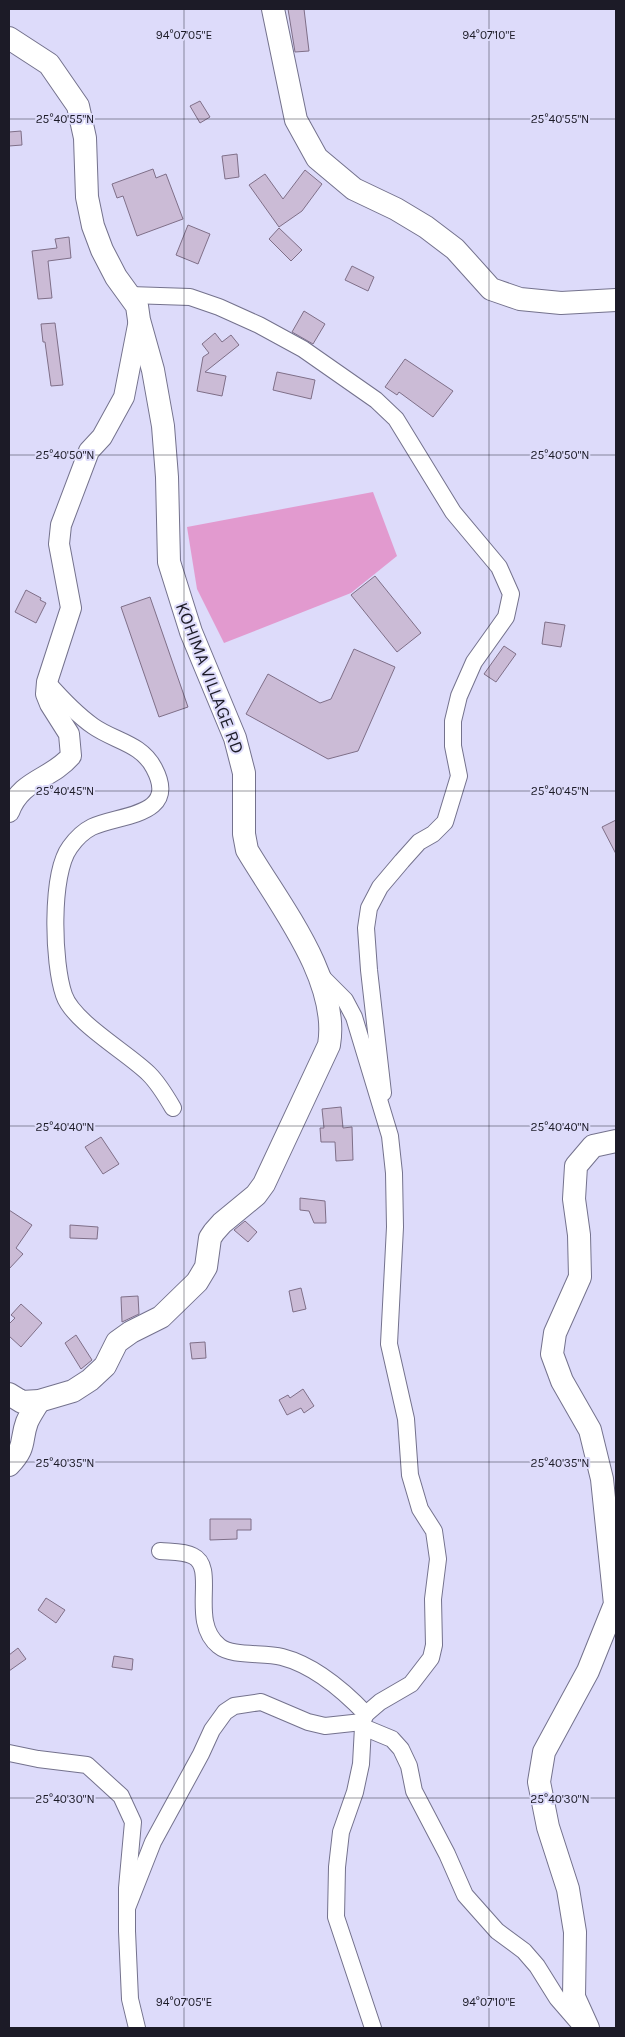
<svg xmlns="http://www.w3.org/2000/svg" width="625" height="2037" font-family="Karla,sans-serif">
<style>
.green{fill:#e29acf}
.building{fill:#cbbbd6;stroke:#7f6f88}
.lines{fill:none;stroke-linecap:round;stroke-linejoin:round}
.minor-casing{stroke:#74728d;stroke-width:18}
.tertiary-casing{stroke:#74728d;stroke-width:22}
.secondary-casing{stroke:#74728d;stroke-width:24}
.minor{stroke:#fff;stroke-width:16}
.tertiary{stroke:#fff;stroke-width:20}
.secondary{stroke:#fff;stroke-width:22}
.ticks{fill:none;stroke:#1c1b27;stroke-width:1;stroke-opacity:0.45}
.labels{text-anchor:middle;stroke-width:4;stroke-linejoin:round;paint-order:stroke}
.street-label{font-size:18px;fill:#1c1b27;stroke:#dddbfa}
.ticks-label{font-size:12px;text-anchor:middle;fill:#1c1b27;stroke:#dddbfa;stroke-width:4;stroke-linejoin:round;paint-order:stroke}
</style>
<rect width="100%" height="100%" fill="#dddbfa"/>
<!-- green -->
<polygon class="green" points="373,492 397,556 351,593 224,643 197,589 187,527"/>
<!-- building -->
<g class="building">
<polygon points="288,9 304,9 309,51 295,52"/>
<polygon points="200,101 210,117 200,123 190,106"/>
<polygon points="21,131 22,145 9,146 9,132"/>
<polygon points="237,154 239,177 225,179 222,156"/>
<polygon points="153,169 156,178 166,174 183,219 137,236 123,196 117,198 112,184"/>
<polygon points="305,170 322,184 302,211 279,227 249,185 265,174 283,199"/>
<polygon points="188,225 210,234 198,264 176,255"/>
<polygon points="279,228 302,250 291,261 269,239"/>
<polygon points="69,237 71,258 48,261 52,298 38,299 32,251 57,248 55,239"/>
<polygon points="352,266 374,277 368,291 345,280"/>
<polygon points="304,311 325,324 313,344 292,332"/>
<polygon points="55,323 63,385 51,386 45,342 43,342 41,324"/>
<polygon points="215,333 222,342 231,335 239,345 205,372 226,376 222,396 197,391 203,357 209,353 202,344"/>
<polygon points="405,359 453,391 433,417 399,392 397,395 385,387"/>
<polygon points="277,372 315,380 311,399 273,390"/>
<polygon points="375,576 421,633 397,652 351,595"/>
<polygon points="26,590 41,598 40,600 46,603 36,623 15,612"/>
<polygon points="150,597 188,707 159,717 121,607"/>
<polygon points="545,622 565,625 561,647 542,644"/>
<polygon points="504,646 516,654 496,682 484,674"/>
<polygon points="354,649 395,667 358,751 328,759 246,714 268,674 320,703 331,699"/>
<polygon points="616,820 616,854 602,827"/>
<polygon points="341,1107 343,1128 352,1127 353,1160 336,1161 335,1142 321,1142 320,1128 324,1128 322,1109"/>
<polygon points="101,1137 119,1164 103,1174 85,1147"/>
<polygon points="300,1198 325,1201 326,1223 314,1223 309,1211 300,1210"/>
<polygon points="9,1210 32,1225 16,1248 23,1254 9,1269"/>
<polygon points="245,1221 257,1232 248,1242 234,1230"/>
<polygon points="70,1225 98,1227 97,1239 70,1238"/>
<polygon points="301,1288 306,1309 293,1312 289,1291"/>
<polygon points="138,1296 139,1314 122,1322 121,1297"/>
<polygon points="21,1304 42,1323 21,1347 9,1336 9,1324 15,1318 11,1315"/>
<polygon points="76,1335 92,1360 81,1369 65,1343"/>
<polygon points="205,1342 206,1358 192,1359 190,1343"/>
<polygon points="303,1389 314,1406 304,1413 301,1408 287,1415 279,1400 288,1395 290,1398"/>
<polygon points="210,1519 251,1519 251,1530 237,1530 237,1539 210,1540"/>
<polygon points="46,1598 65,1610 56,1623 38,1610"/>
<polygon points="18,1648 26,1659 9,1671 9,1655"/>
<polygon points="114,1656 133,1659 132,1670 112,1667"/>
</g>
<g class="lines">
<defs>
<g id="minor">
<polyline points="130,295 190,297 219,307 259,325 303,349 376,400 396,419 453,512 499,567 511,594 506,617 474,662 459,696 453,721 453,746 459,776 445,822 433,834 419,842 402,861 380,887 369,908 366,928 369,970 383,1093"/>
<path d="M47 682C61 698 76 714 93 726 114 741 141 743 154 768 180 817 119 814 92 827 84 831 75 840 70 847 50 874 53 964 64 995 73 1022 128 1053 149 1074 159 1084 166 1096 173 1108"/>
<polyline points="319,974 345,1000 354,1017 390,1136 394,1173 395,1227 389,1344 406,1419 410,1475 420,1509 434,1531 438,1559 433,1599 434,1645 431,1658 411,1684 380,1702 366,1714 362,1722 363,1727 392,1739 401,1749 409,1766 414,1791 447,1854 465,1895 497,1931 524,1951 537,1966 557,1998 583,2028"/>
<path d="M160 1551C170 1552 184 1551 193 1556 218 1568 188 1621 219 1646 232 1657 264 1652 282 1657 313 1665 344 1691 366 1714"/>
<polyline points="363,1727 361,1764 355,1792 341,1832 337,1867 336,1917 373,2028"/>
<polyline points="9,1753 38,1759 87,1765 121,1796 133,1822 127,1888 127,1931 130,1999 137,2028"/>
<polyline points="127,1908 153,1842 201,1754 212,1730 225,1712 234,1706 261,1702 308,1722 325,1726 362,1722"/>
</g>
<path id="tertiary" d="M9 812C21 779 50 780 71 756L69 734 50 704 46 694 47 682 71 608 59 544 61 525 89 451 102 437 124 397 139 320"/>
<g id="secondary">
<polyline points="273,9 296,120 317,158 354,189 396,209 426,227 455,249 491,289 520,299 561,303 616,300"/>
<path d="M9 38 49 64 78 106 85 138 87 197 93 226 102 250 116 277 137 306 139 320 153 370 163 426 167 477 169 562 191 632 235 738 244 773V834L247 850C279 904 340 980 329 1045L264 1184 256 1195 222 1223 214 1232 210 1238 206 1267 197 1282 161 1317 131 1332 117 1342 105 1366 90 1380 73 1391 39 1401 22 1402 9 1394"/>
<path d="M9 1465C27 1446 20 1441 27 1422 30 1415 35 1408 39 1401"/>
<polyline points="588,2028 574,1997 575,1932 568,1889 548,1827 539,1782 544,1752 588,1671 615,1604 602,1479 590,1430 562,1381 552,1354 555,1333 580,1277 579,1235 574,1199 576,1166 593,1146 616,1141"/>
</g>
</defs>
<!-- minor casing -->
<use href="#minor" class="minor-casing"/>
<!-- tertiary casing -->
<use href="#tertiary" class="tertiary-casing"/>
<!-- secondary casing -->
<use href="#secondary" class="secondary-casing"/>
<!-- minor -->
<use href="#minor" class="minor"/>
<!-- tertiary -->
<use href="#tertiary" class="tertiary"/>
<!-- secondary -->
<use href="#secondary" class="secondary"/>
</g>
<!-- ticks -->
<path class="ticks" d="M184 9V2028M489 9V2028M9 119H616M9 455H616M9 791H616M9 1126H616M9 1462H616M9 1798H616"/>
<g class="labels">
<!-- street labels -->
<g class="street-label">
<text transform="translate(210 678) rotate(69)" y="6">KOHIMA VILLAGE RD</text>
</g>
</g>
<g class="ticks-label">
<text x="184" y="39">94°07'05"E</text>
<text x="489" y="39">94°07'10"E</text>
<text x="65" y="123">25°40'55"N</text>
<text x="560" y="123">25°40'55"N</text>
<text x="65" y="459">25°40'50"N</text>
<text x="560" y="459">25°40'50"N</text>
<text x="65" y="795">25°40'45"N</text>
<text x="560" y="795">25°40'45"N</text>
<text x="65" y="1131">25°40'40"N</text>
<text x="560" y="1131">25°40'40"N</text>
<text x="65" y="1467">25°40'35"N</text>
<text x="560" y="1467">25°40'35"N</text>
<text x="65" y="1803">25°40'30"N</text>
<text x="560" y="1803">25°40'30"N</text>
<text x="184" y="2006">94°07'05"E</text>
<text x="489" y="2006">94°07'10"E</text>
</g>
<!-- border -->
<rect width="625" height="2037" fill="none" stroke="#1c1b27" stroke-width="20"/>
</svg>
